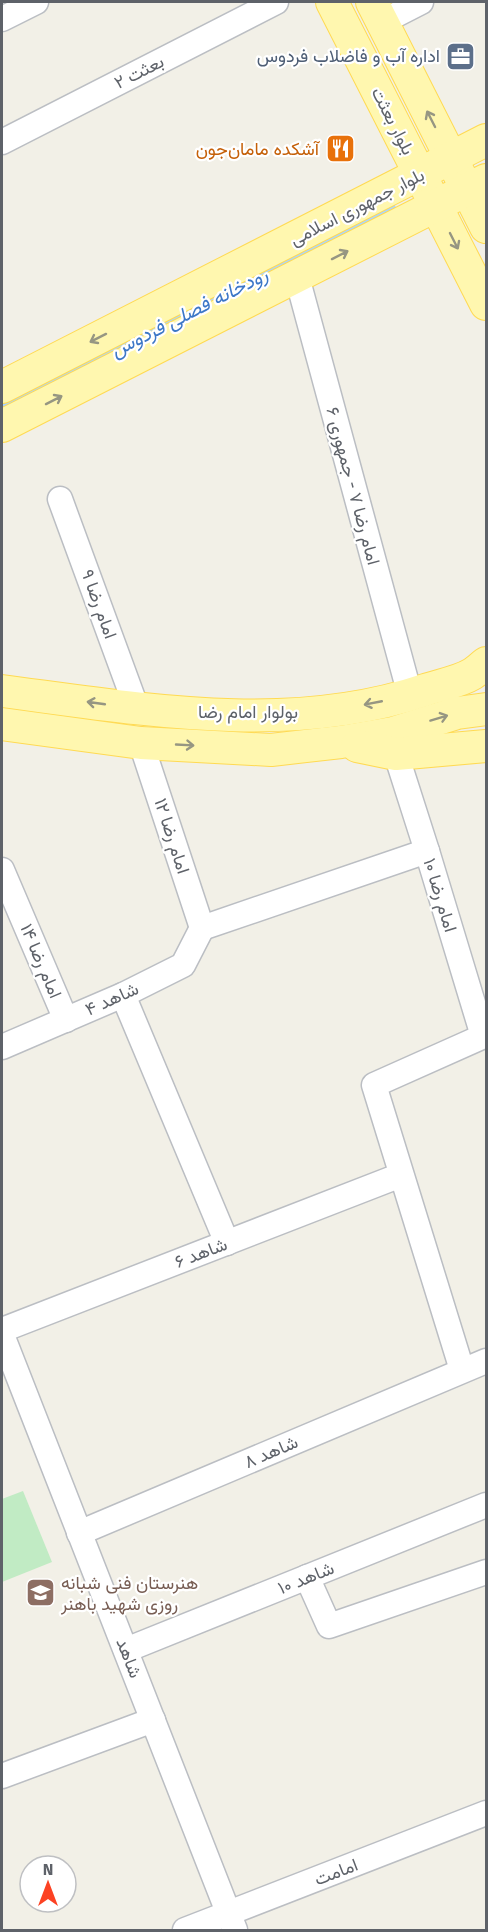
<svg xmlns="http://www.w3.org/2000/svg" width="488" height="1932" font-family="'Fira Sans',Vazirmatn,sans-serif">
<style>
.green{fill:#c1ebc4}
.lines{fill:none;stroke-linecap:round;stroke-linejoin:round}
.river{stroke:#aad4ff;stroke-width:40}
.minor-casing{stroke:#bbbec3;stroke-width:27}
.major-casing{stroke:#ffda53;stroke-width:34}
.minor{stroke:#fff;stroke-width:24}
.major{stroke:#fff7af;stroke-width:32}
.oneway{stroke:#969682}
.labels{text-anchor:middle;stroke-width:4.5;stroke-linejoin:round;paint-order:stroke}
.service-label{font-size:18px;fill:#4e5e75;stroke:#fff;text-anchor:end}
.street-label{font-size:18px;fill:#5e6269;stroke:#fff}
.food-label{font-size:18px;fill:#c56008;stroke:#fff;text-anchor:end}
.education-label{font-size:18px;fill:#785e54;stroke:#fff;text-anchor:start}
.water-label{font-size:20px;font-style:italic;fill:#3c77c7;stroke:#fff}
</style>
<rect width="100%" height="100%" fill="#f2f0e7"/>
<!-- green -->
<polygon class="green" points="23,1491 52,1562 2,1582 2,1499"/>
<g class="lines">
<!-- river -->
<polyline class="river" points="15,402 377,214"/>
<defs>
<g id="minor">
<polyline points="2,19 36,2"/>
<polyline points="382,22 421,2"/>
<polyline points="2,142 276,2"/>
<polyline points="297,277 410,695"/>
<polyline points="60,499 137,709"/>
<polyline points="141,743 202,928"/>
<polyline points="396,754 427,851 483,1036"/>
<polyline points="2,870 66,1020"/>
<polyline points="202,928 427,851"/>
<polyline points="123,995 227,1243"/>
<polyline points="2,1047 123,995 183,965 202,928"/>
<polyline points="2,1330 401,1175"/>
<polyline points="2,1335 235,1930"/>
<polyline points="462,1370 374,1085 486,1035"/>
<polyline points="79,1533 486,1361"/>
<polyline points="307,1577 329,1626 486,1572"/>
<polyline points="126,1650 486,1505"/>
<polyline points="2,1776 153,1720"/>
<polyline points="185,1930 486,1813"/>
</g>
<g id="major">
<polyline points="332,2 486,304"/>
<polyline points="372,2 486,227"/>
<polyline points="2,387 486,140"/>
<polyline points="2,426 486,180"/>
<path d="M2 691C140 709 289 736 425 690 440 685 459 682 472 674 477 671 482 666 486 663"/>
<polyline points="2,724 141,743 271,750 341,742 393,733 457,713 486,709"/>
<polyline points="357,746 396,754 486,746"/>
</g>
</defs>
<!-- minor casing -->
<use href="#minor" class="minor-casing"/>
<!-- major casing -->
<use href="#major" class="major-casing"/>
<!-- minor -->
<use href="#minor" class="minor"/>
<!-- major -->
<use href="#major" class="major"/>
</g>
<!-- one-way arrows -->
<defs><path id="oneway-shaft" d="M-6 0H5M1.5-3L5.5 0L1.5 3" fill="none" stroke-width="1.6" stroke-linecap="round" stroke-linejoin="round" transform="scale(1.5)"/></defs>
<g class="oneway">
<use href="#oneway-shaft" transform="translate(431 119) rotate(-117)"/>
<use href="#oneway-shaft" transform="translate(454 241) rotate(63)"/>
<use href="#oneway-shaft" transform="translate(340 255) rotate(-27)"/>
<use href="#oneway-shaft" transform="translate(98 338) rotate(153)"/>
<use href="#oneway-shaft" transform="translate(54 400) rotate(-27)"/>
<use href="#oneway-shaft" transform="translate(96 703) rotate(-172)"/>
<use href="#oneway-shaft" transform="translate(373 703) rotate(169)"/>
<use href="#oneway-shaft" transform="translate(439 718) rotate(-17)"/>
<use href="#oneway-shaft" transform="translate(185 745) rotate(3)"/>
</g>
<!-- icons -->
<defs>
<symbol id="office-square" viewBox="-11 -11 22 22"><rect x="-9" y="-9" width="18" height="18" rx="4" fill="#5c6f8a" stroke="#fff"/><path d="M-6-3h4V-5.5h4V-3h4V5H-6ZM-1-4.5V-3h2v-1.5ZM-6 0V1H6V0Z" fill="#fff"/></symbol>
<symbol id="restaurant-square" viewBox="-11 -11 22 22"><rect x="-9" y="-9" width="18" height="18" rx="4" fill="#e8710a" stroke="#fff"/><path d="M-5-6h1v4h1v-4h1v4h1v-4h1v5L-1.5 .5V6h-2V.5L-5-1ZM5-6V6H3V1.5H1.5Q1.5-4 5-6Z" fill="#fff"/></symbol>
<symbol id="school-square" viewBox="-11 -11 22 22"><rect x="-9" y="-9" width="18" height="18" rx="4" fill="#8d6e63" stroke="#fff"/><path d="M0-5L7-2L0 1L-7-2ZM-4 1L0 2.5L4 1V4Q0 6-4 4Z" fill="#fff"/></symbol>
</defs>
<g fill-rule="evenodd">
<use href="#office-square" x="444" y="40" width="33" height="33"/>
<use href="#restaurant-square" x="324" y="132" width="33" height="33"/>
<use href="#school-square" x="24" y="1576" width="33" height="33"/>
</g>
<g class="labels">
<!-- service labels -->
<g class="service-label">
<text x="440" y="62">اداره آب و فاضلاب فردوس</text>
</g>
<!-- street labels -->
<g class="street-label">
<text transform="translate(139 72) rotate(-27)" y="6">بعثت ۲</text>
<text transform="translate(393 121) rotate(63)" y="6">بلوار بعثت</text>
<text transform="translate(357 207) rotate(-27)" y="6">بلوار جمهوری اسلامی</text>
<text transform="translate(353 486) rotate(75)" y="6">امام رضا ۷ - جمهوری ۶</text>
<text transform="translate(99 604) rotate(70)" y="6">امام رضا ۹</text>
<text x="248" y="718">بولوار امام رضا</text>
<text transform="translate(172 836) rotate(72)" y="6">امام رضا ۱۲</text>
<text transform="translate(440 895) rotate(73)" y="6">امام رضا ۱۰</text>
<text transform="translate(41 961) rotate(67)" y="6">امام رضا ۱۴</text>
<text transform="translate(112 999) rotate(-24)" y="6">شاهد ۴</text>
<text transform="translate(201 1253) rotate(-21)" y="6">شاهد ۶</text>
<text transform="translate(271 1452) rotate(-23)" y="6">شاهد ۸</text>
<text transform="translate(306 1578) rotate(-22)" y="6">شاهد ۱۰</text>
<text transform="translate(129 1658) rotate(69)" y="6">شاهد</text>
<text transform="translate(336 1872) rotate(-21)" y="6">امامت</text>
</g>
<!-- food labels -->
<g class="food-label">
<text x="319" y="155">آشکده مامان‌جون</text>
</g>
<!-- education labels -->
<g class="education-label">
<text x="61" y="1589">هنرستان فنی شبانه‌<tspan x="61" dy="21">روزی شهید باهنر</tspan></text>
</g>
<!-- water labels -->
<g class="water-label">
<text transform="translate(189 312) rotate(-27)" y="7">رودخانه فصلی فردوس</text>
</g>
</g>
<!-- border -->
<rect width="488" height="1932" fill="none" stroke="#5e6269" stroke-width="6"/>
<!-- north arrow -->
<g transform="translate(48 1884)"><circle r="28" fill="#ffffff" stroke="#bfc0c3" stroke-width="1.5"/>
<path d="M0-4.5L10 22L0 15L-10 22Z" fill="#fc4223"/>
<text y="-9" font-size="16" font-weight="bold" text-anchor="middle" fill="#5e6269">N</text>
</g>
</svg>
